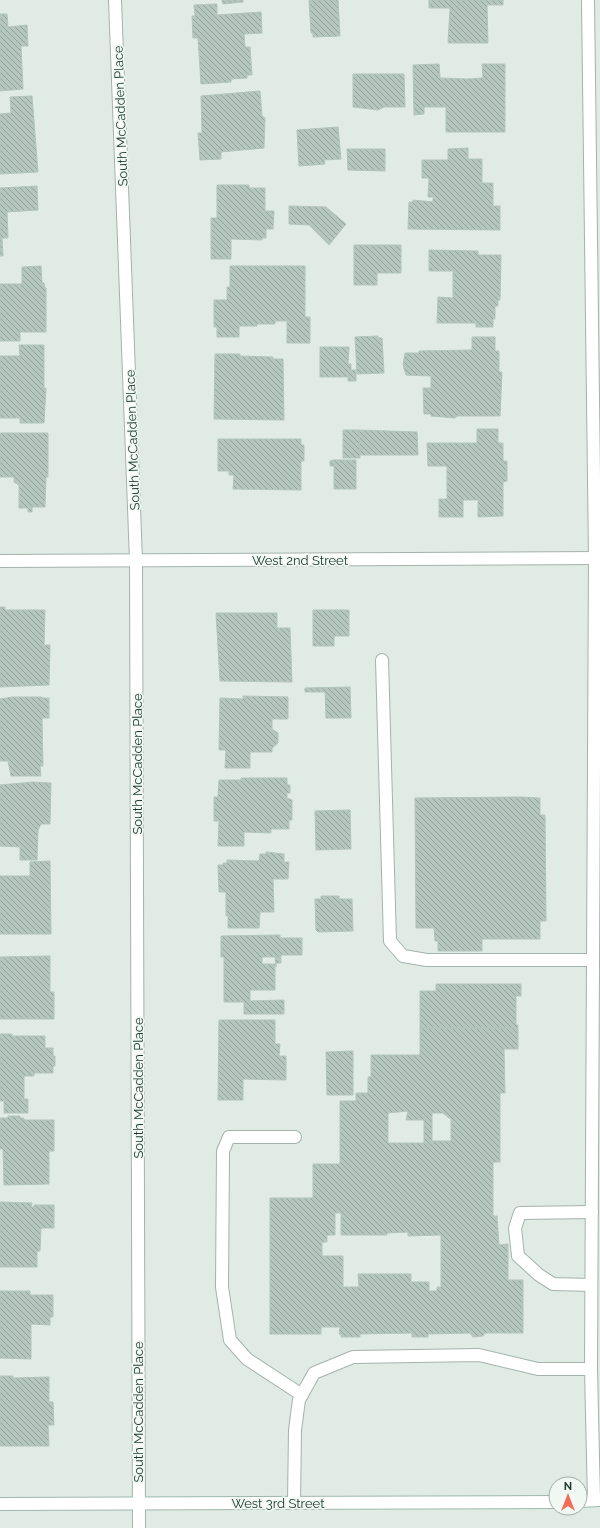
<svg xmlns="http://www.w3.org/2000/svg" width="600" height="1528" font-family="Raleway,sans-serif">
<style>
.building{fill:url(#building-back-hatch);stroke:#b2c5bb;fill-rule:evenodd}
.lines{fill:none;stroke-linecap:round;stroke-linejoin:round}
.service-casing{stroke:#a3b3ac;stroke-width:14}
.minor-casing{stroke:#a3b3ac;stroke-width:14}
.secondary-casing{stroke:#9eb7ac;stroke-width:14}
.service{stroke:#fff;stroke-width:12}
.minor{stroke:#fff;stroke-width:12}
.secondary{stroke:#fff;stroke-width:12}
.labels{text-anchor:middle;stroke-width:3.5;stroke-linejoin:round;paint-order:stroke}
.street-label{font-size:13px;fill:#203c32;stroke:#f1f8f3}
</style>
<defs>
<pattern id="building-back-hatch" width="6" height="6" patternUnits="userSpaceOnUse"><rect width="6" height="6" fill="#b5c6be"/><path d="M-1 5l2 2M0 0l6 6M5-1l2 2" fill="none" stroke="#93a29b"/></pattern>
</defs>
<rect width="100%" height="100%" fill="#e0ebe5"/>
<!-- building -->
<g class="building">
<polygon points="222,0 243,0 243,2 223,4"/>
<polygon points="309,0 338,0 340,36 313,37 313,33 311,33"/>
<polygon points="429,0 503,0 503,5 487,5 488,43 448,43 450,8 429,8"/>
<polygon points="217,4 217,15 261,12 262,33 244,34 245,47 250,47 252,75 247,75 247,78 231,79 231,82 201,84 198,38 193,38 192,16 195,16 194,5"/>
<polygon points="0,14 7,14 8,27 27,25 28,46 21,46 23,89 0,91"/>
<polygon points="439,64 440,78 467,79 483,78 482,64 505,64 505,132 446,132 446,107 424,107 424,114 414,115 413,65"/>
<polygon points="353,74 404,74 405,107 384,107 378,110 353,107"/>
<polygon points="260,91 262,116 265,118 264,148 221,152 221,159 200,160 198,133 202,133 201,96"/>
<polygon points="32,96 38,172 0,174 0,114 11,113 10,97"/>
<polygon points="338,127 341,159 324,160 325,164 299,166 297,130"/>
<polygon points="468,148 468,159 482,159 482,183 493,183 493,206 500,206 500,230 408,229 409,202 413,202 413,200 433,202 433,197 428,197 429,178 422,178 422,160 448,160 448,149"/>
<polygon points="347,149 385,149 385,171 348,170"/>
<polygon points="217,185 249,185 249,188 265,188 265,211 274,211 273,229 266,229 266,238 262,238 262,240 231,239 231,259 211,259 211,218 217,218"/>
<polygon points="37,186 38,210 7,212 8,238 2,238 3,256 0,256 0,188"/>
<polygon points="289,206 326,207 346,224 329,245 309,225 289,224"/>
<polygon points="354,245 401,245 401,273 377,273 377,285 354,285"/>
<polygon points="429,250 478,251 478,255 501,255 500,300 498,300 498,306 495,306 495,319 493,319 493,327 476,327 476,323 437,323 438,297 453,298 453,271 429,271"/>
<polygon points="41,266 42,283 44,283 45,288 46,288 46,332 20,332 20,341 0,341 0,284 22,284 22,267"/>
<polygon points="230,266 305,266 305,317 310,317 310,343 287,343 287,321 275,321 275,324 257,324 257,326 239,326 239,337 217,337 217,327 214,327 214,300 227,300 227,287 230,287"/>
<polygon points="378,336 378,338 382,338 384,373 357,374 355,337"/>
<polygon points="472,337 495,337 495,351 499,351 499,372 502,372 500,416 457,416 455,418 431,416 431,414 424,414 423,388 431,388 431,376 406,375 403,365 405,353 419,353 419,351 472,350"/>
<polygon points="19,345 44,345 44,388 46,388 44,423 20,423 20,418 0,418 0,356 20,356"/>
<polygon points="320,347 349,347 348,364 351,364 351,370 356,370 356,381 348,381 348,377 320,377"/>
<polygon points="215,354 240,354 240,356 273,357 273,359 283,359 284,420 214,419"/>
<polygon points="477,429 498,429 498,443 503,443 503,461 507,461 507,481 503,482 503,516 478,517 478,500 463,500 463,517 439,517 439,499 447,499 447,466 428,466 427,443 477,443"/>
<polygon points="343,430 359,430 360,458 343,458"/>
<polygon points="359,430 417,432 418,455 360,455"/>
<polygon points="0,433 48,433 48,477 46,477 45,507 32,507 32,512 28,512 28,508 19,508 19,485 14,482 14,477 0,477"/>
<polygon points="218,439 301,439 301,445 304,445 304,461 301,461 301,490 233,489 234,475 229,475 229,471 218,471"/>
<polygon points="334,460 356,460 356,489 334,489 334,466 330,466 330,461"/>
<polygon points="0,607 5,607 5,610 45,610 44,645 50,645 49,685 0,687"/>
<polygon points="313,610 349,610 349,636 334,636 334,646 313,646"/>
<polygon points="216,613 277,613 277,628 290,628 292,682 220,681"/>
<polygon points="350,687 351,718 326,718 325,692 305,692 305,688"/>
<polygon points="243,696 288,697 288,719 272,719 272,729 278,733 278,743 272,748 272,752 250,752 250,768 225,768 226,750 219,750 220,698 243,699"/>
<polygon points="12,697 42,697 42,698 49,698 49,718 42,718 43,766 40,766 41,776 11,776 8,761 0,761 0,699"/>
<polygon points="241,778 287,778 287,785 290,785 290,793 287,793 287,798 292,800 292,820 289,820 289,829 271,829 271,833 244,832 244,846 218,846 219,821 214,821 214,797 218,797 219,780 241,780"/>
<polygon points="33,782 51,783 50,824 41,824 38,830 37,860 20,860 20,847 0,846 0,785"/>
<polygon points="520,797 540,798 540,815 545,815 546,921 540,921 540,939 482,939 482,951 438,951 438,941 435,941 434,928 416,928 415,798"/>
<polygon points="350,810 351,849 316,850 315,811"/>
<polygon points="266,852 284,854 284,862 289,862 288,879 273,879 274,912 260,912 259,928 228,928 228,916 226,916 226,892 219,892 218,865 223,865 223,863 227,863 227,860 259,861 260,854 266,854"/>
<polygon points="50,861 51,934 0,934 0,876 30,876 30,862"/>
<polygon points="321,896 339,896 339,899 352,899 353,931 318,932 316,930 315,899 321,899"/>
<polygon points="280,935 280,938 302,938 302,955 281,955 281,957 276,957 281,958 281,963 276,963 276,967 275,957 262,957 262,964 275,964 275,990 250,990 250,1001 284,1000 284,1014 244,1014 244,1002 224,1002 224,957 221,957 221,936"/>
<polygon points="50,956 50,992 54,992 54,1019 0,1019 0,957"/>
<polygon points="436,984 521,984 521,996 516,996 516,1025 518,1025 518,1028 420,1028 420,991 436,991"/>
<polygon points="219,1020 275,1020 275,1044 280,1044 279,1056 286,1056 286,1080 243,1079 243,1100 218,1100"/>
<path d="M420 1028H518V1049H504L505 1093H500V1162H493V1216H497L499 1245 508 1244V1280H523V1333H485L483 1336 473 1337 470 1333 428 1334V1337H412V1333L360 1334V1337H341V1334H339L340 1327H321V1334H270V1198H313V1164H340V1101H356V1093H368V1077H371V1055H420ZM408 1111 406 1120H424V1143H388V1113ZM432 1113H443L449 1118H451V1141H432ZM335 1213H341V1235H387V1233L408 1232V1236L441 1235V1287H437V1291H429V1282H411V1274H358L359 1287H343V1256H322V1242H327V1235H335Z"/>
<polygon points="0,1034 12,1034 12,1036 45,1036 45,1048 53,1048 53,1056 55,1056 55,1066 53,1066 53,1073 34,1073 34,1076 24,1076 24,1099 28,1099 28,1113 4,1113 4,1101 0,1101"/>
<polygon points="353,1051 353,1095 327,1095 326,1052"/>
<polygon points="8,1116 20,1116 20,1118 24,1118 24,1120 54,1120 54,1151 49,1151 49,1184 4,1185 3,1149 0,1149 0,1118 8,1118"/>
<polygon points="0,1202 32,1203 31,1207 34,1207 34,1205 54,1205 54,1228 41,1228 40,1251 37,1251 37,1267 0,1267"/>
<polygon points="0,1291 30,1291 30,1295 53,1295 53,1317 50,1317 50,1325 31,1324 31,1359 0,1358"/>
<polygon points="0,1376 13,1376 13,1378 49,1377 49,1402 53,1402 54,1425 48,1425 49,1446 0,1446"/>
</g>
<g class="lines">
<defs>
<g id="service">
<polyline points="382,660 390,941 403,956 427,960 593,960"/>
<polyline points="295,1137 229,1137 223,1151 222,1287 230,1340 247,1359 302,1395"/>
<polyline points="591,1285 553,1284 539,1275 518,1256 515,1228 520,1213 592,1212"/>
<polyline points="294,1503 295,1430 299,1400 314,1373 353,1357 479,1355 538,1369 591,1369"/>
</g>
<g id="minor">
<polyline points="115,0 136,561 139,1528"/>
<polyline points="588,0 595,558 591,1369 594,1500"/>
<polyline points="0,561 600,558"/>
</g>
<g id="secondary">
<polyline points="580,1501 600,1500"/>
<polyline points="0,1504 556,1502"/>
</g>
</defs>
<!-- service casing -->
<use href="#service" class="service-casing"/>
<!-- minor casing -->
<use href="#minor" class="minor-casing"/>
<!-- secondary casing -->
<use href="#secondary" class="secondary-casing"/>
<!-- service -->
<use href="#service" class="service"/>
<!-- minor -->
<use href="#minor" class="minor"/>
<!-- secondary -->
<use href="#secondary" class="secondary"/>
</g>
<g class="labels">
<!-- street labels -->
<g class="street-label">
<text transform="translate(120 116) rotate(-92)" y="5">South McCadden Place</text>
<text transform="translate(132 440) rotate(-92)" y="5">South McCadden Place</text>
<text x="300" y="565">West 2nd Street</text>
<text transform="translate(137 764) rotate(-90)" y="5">South McCadden Place</text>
<text transform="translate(138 1088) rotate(-90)" y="5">South McCadden Place</text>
<text transform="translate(138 1412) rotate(-90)" y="5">South McCadden Place</text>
<text x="278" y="1508">West 3rd Street</text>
</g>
</g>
<!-- north arrow -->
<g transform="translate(568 1496)"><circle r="19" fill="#f1f8f3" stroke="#9dada6"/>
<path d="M0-3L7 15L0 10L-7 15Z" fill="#f46b55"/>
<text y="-6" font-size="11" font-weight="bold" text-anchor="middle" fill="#203c32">N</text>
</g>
</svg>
